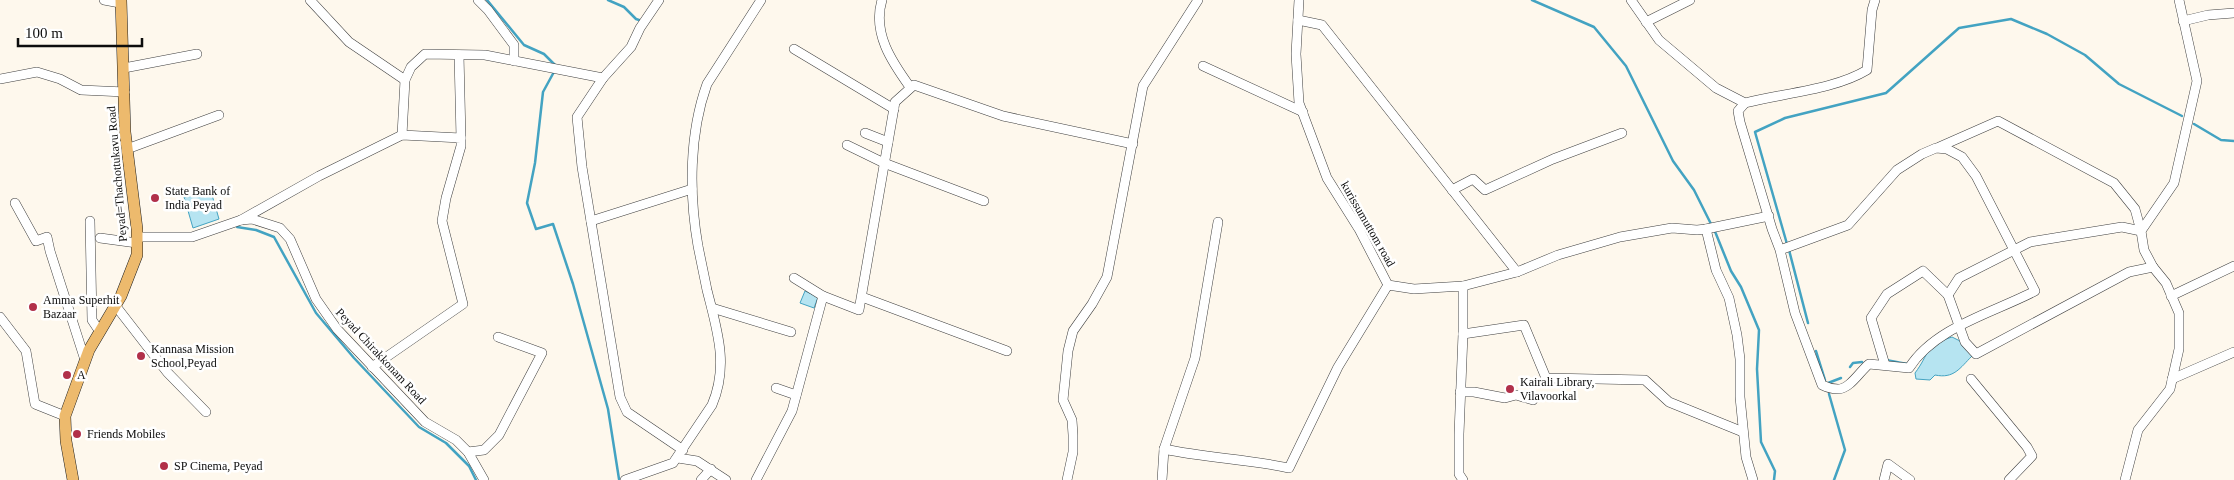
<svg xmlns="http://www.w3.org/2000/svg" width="2234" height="480" font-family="Georgia,serif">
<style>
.water{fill:#b6e4f1;stroke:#43a3c2}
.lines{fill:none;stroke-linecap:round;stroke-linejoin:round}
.stream{stroke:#43a3c2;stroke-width:2.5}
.minor-casing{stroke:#3f3f3f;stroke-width:10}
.major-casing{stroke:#1d1d1d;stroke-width:12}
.minor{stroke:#fff;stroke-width:9}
.major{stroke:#edba6d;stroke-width:11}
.poi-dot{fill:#b1304a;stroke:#fff;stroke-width:2}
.labels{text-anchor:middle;stroke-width:5;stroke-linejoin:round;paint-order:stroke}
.street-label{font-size:12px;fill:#0c0c0c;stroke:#fff}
.poi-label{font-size:12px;fill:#0c0c0c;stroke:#fff;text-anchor:start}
</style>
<rect width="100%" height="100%" fill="#fef8ed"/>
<!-- water -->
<g class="water">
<polygon points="212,195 219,219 193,228 184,197"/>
<polygon points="805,291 818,297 814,308 800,303"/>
<path d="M1952 337 1962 342 1972 356C1960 368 1954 379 1935 375L1930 380 1916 379 1915 373C1930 353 1924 346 1952 337Z"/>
</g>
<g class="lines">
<!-- stream -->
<g class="stream">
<polyline points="487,0 524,45 544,54 555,65"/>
<polyline points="608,0 624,7 636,19 642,21"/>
<polyline points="1532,0 1594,27 1626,66 1673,161 1694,190 1711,224"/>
<polyline points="555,70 543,92 535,163 527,203 536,229 553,224 573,284 608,409 619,479"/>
<polyline points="2194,124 2221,140 2234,141"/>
<polyline points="237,227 256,230 274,237 316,313 354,358 419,427 446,443 469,466 476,480"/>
<polyline points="1714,229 1731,271 1741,287 1759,330 1757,369 1761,442 1775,471 1774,480"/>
<polyline points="1787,244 1755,132 1785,118 1886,93 1959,28 2011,19 2047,34 2085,55 2119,84 2182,116"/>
<polyline points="1789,250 1808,323"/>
<polyline points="1816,351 1825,380"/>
<polyline points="1886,360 1907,364"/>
<polyline points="1850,367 1853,363 1862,362"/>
<polyline points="1828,383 1841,378"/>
<polyline points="1829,394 1845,450 1834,480"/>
</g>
<defs>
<g id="minor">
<polyline points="104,0 120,3"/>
<polyline points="310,0 349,42 405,80"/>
<polyline points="478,0 488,10 514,45 514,61"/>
<polyline points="659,0 640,28 631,47 603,78 577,117 582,167 620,397 627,412 683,450"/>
<path d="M882 0C872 33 892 62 910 87"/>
<polyline points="1299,0 1296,54 1299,103 1327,178 1359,229 1388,285 1414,289 1463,286 1463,334 1459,434 1459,474 1463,480"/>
<polyline points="1631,0 1659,40 1716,88 1745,103"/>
<polyline points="1298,20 1322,25 1517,272"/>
<polyline points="2183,21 2208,15 2234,13"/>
<polyline points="1646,22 1690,0"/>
<polyline points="794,49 894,109"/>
<polyline points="459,55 461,138"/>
<polyline points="1203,66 1303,112"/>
<polyline points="124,68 197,54"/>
<polyline points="0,79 37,72 60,79 81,90 125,92"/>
<polyline points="865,133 888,142"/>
<polyline points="402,135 405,80 411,67 425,54 485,55 603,78"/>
<polyline points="847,145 884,163 984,201"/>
<polyline points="127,149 219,115"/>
<polyline points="1452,190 1473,179 1485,190 1553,159 1622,133"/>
<polyline points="15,203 36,241 47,237 50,251 85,360"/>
<polyline points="241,220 319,176 402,135 461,138 461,146 446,198 442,221 463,304 372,367"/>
<polyline points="90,221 92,320 100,332"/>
<polyline points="591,221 692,189"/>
<polyline points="1706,229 1769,216"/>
<polyline points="137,237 192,237 241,220 252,219 280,228 290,239 316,299 337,329 425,422 456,440 468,452 484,480"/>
<polyline points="100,238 137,243"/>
<path d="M1780 250 1848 225 1897 170 1922 154 1936 148 1947 149 1962 157 1976 176 2035 291C1993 313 1935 327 1909 368L1869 364C1860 371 1850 389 1838 389 1833 389 1826 387 1822 385L1795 313 1780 250 1772 229 1740 122 1738 111 1745 103C1783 93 1834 90 1867 70L1872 10 1875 0"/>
<polyline points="794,278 823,296 859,310 895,102 914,85 1003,116 1133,144"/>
<polyline points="1463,286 1517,272 1558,255 1620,237 1672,228 1697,230 1706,229 1716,270 1729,298 1737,335 1740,359 1740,397 1746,457 1753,480"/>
<polyline points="1948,295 1965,342 1976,354 2129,272 2153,267"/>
<polyline points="2171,296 2234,266"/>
<polyline points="862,297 1007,351"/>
<polyline points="115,305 167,372 206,412"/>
<polyline points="712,308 791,332"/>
<polyline points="0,317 26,351 35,404 65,416"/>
<polyline points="1463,334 1524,325 1546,378 1645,380 1669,402 1743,432"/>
<polyline points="1885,365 1871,318 1887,294 1923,271 1948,295 1959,278 2030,242 2122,227 2141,231 2135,209 2114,183 1998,121 1939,147"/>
<polyline points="1971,379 2027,447 2032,456 2009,480"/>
<polyline points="2172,379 2234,352"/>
<polyline points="776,388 796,395"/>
<polyline points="1460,392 1474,392 1505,398 1516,395 1533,400"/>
<path d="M1164 449C1206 458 1248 459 1289 468L1338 367 1388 285"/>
<polyline points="468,452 484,450 499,435 542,353 498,337"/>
<polyline points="678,458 697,461 726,480"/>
<path d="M625 480 673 463 712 405C729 365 717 330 707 290 704 276 701 260 698 246 689 194 689 134 707 84L761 0"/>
<polyline points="701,480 711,469"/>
<polyline points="756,480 792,411 823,296"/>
<polyline points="1067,480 1073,452 1073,435 1072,420 1063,400 1068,351 1073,331 1092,304 1107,277 1143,86 1198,0"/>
<polyline points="1162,480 1164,449 1195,358 1218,222"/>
<polyline points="1884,480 1888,464 1910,480"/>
<polyline points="2125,480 2138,430 2170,389 2179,349 2179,313 2166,283 2153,267 2144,250 2141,231 2174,183 2197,81 2179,0"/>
</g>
<polyline id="major" points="73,480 66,441 65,416 89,350 121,296 137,255 137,229 125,132 121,0"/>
</defs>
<!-- minor casing -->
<use href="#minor" class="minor-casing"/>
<!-- major casing -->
<use href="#major" class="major-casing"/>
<!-- minor -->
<use href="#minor" class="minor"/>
<!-- major -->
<use href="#major" class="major"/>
</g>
<!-- markers -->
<g class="poi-dot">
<circle cx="155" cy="198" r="5"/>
<circle cx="33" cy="307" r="5"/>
<circle cx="141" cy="356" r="5"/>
<circle cx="67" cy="375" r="5"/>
<circle cx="1510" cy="389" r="5"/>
<circle cx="77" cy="434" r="5"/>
<circle cx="164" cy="466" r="5"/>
</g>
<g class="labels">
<!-- street labels -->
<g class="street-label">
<text transform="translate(117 174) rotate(-95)" y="4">Peyad=Thachottukavu Road</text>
<text transform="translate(1368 224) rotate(60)" y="4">kurissumuttom road</text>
<text transform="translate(381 356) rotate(47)" y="4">Peyad Chirakkonam Road</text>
</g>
<!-- poi labels -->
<g class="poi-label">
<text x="165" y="195">State Bank of<tspan x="165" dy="14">India Peyad</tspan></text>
<text x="43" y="304">Amma Superhit<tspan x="43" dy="14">Bazaar</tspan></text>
<text x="151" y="353">Kannasa Mission<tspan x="151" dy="14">School,Peyad</tspan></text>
<text x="77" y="379">A</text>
<text x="1520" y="386">Kairali Library,<tspan x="1520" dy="14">Vilavoorkal</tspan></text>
<text x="87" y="438">Friends Mobiles</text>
<text x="174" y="470">SP Cinema, Peyad</text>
</g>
</g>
<!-- scale -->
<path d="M18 38v8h124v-8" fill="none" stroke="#0c0c0c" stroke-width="2.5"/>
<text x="25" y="38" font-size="15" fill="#0c0c0c" stroke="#ffffff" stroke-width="4" paint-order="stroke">100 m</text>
</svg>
